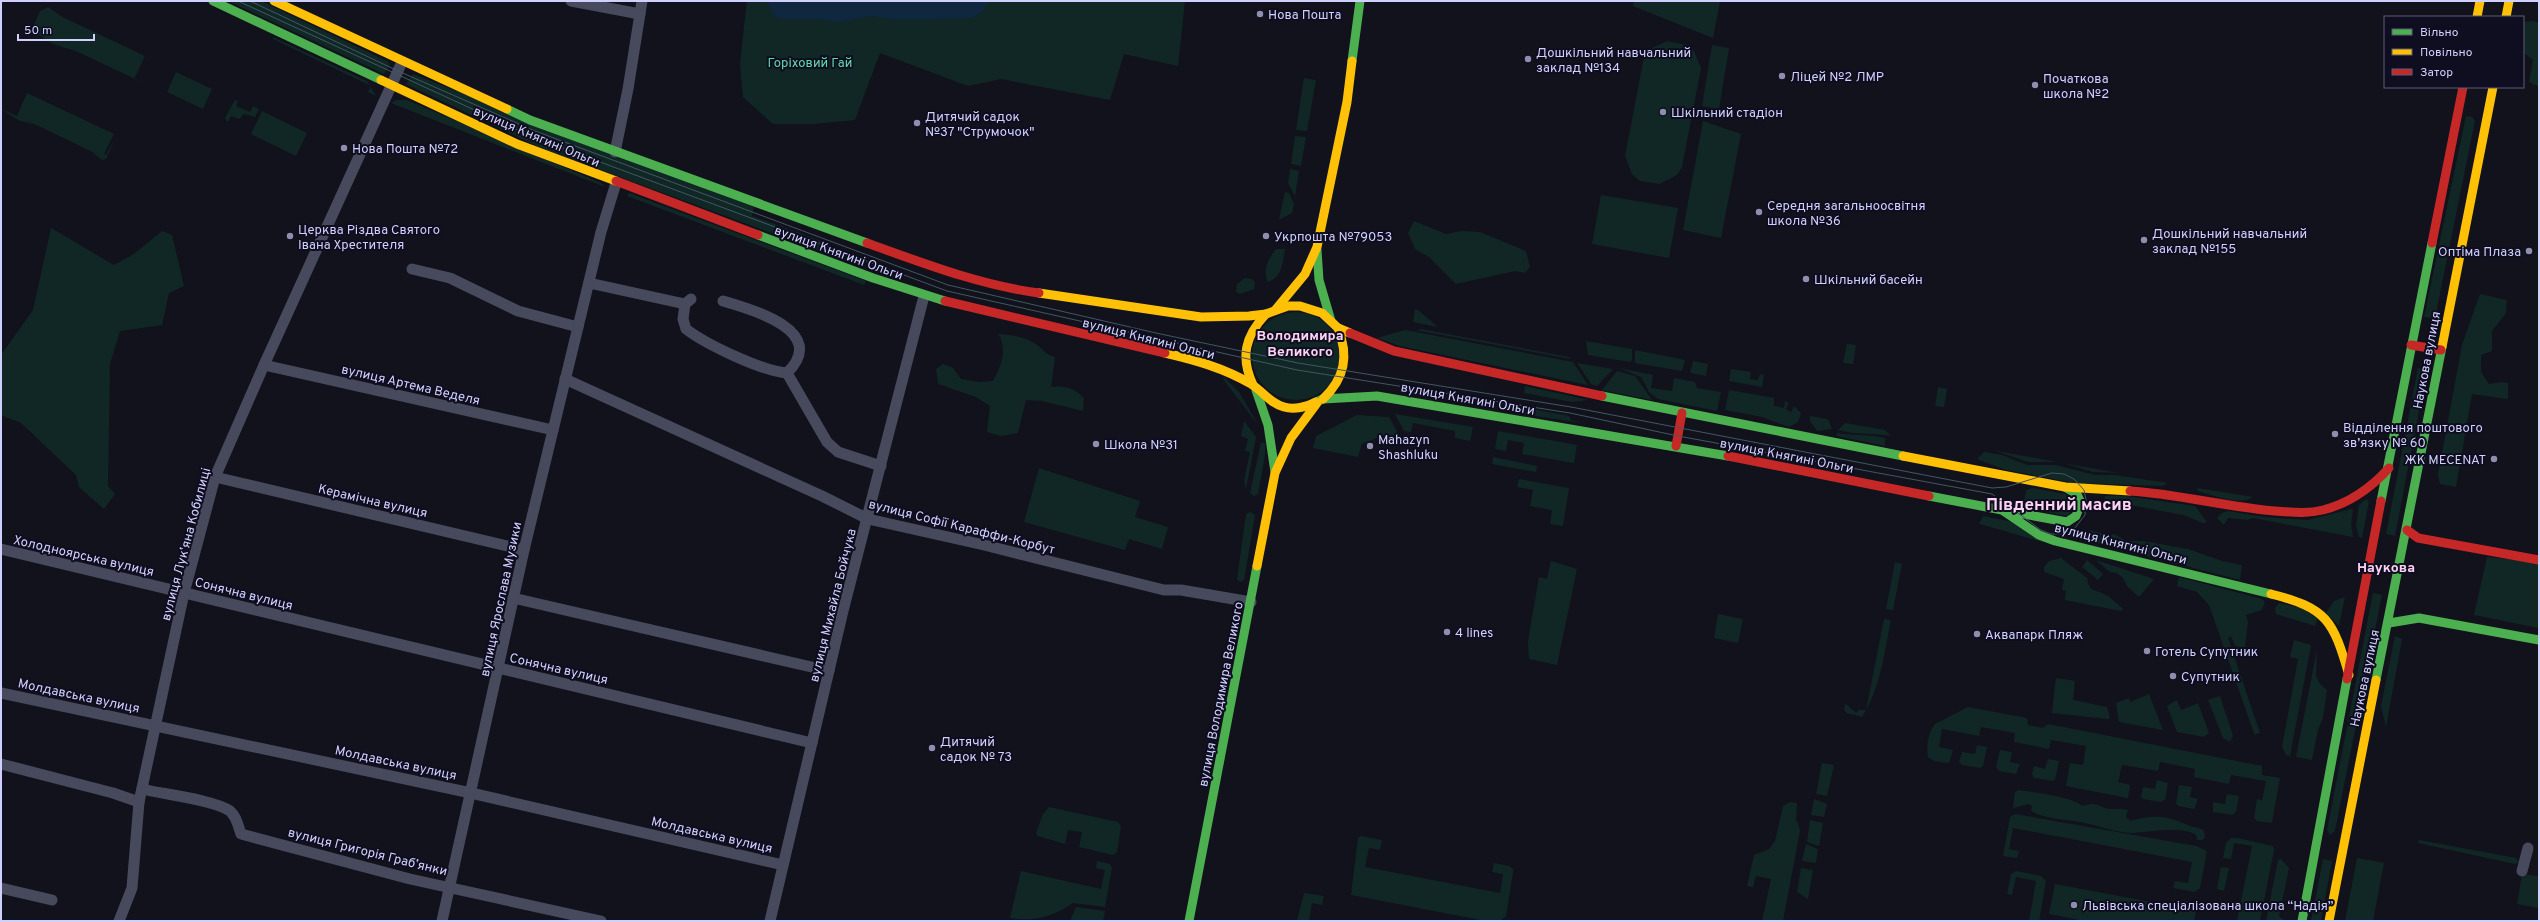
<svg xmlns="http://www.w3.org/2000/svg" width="2540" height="922" font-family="Overpass,sans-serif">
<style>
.green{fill:#112725}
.water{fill:#0f273f}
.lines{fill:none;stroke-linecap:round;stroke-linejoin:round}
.street{stroke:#47495d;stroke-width:11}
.fast{stroke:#4caf50;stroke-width:9}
.slow{stroke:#ffc107;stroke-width:9}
.jam{stroke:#c62828;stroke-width:9}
.tram{stroke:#405863;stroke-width:1}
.poi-dot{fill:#8e8eae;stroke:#0f0e20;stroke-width:1.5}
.labels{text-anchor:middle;stroke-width:4;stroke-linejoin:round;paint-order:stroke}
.poi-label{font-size:13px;fill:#d0d0fd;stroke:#0f0e20;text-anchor:start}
.park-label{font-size:13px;fill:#60d9ab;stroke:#0f0e20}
.street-label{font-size:13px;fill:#d0d0fd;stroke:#0f0e20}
.neighbourhood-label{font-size:14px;font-weight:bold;fill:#fdd2f2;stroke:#0f0e20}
.district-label{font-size:17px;font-weight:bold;fill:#fdd2f2;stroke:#0f0e20}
</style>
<rect width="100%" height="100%" fill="#12121c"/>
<!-- green -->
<g class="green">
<polygon points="228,1 261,1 387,61 390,65 384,74"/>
<polygon points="747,1 1185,1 1178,66 1124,54 1110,100 1001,79 968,86 880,53 855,120 814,124 773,124 743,97 740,64"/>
<polygon points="1634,1 1720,1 1713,38 1633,6"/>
<polygon points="48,7 64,18 56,14 145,56 134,79 152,87 76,51 53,44 36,33 48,10 37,31 33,27 40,11"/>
<polygon points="2533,21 2539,23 2538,86 2529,82 2533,60 2523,52 2523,22"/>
<polygon points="271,38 275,38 367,81 376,96 368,92 371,86"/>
<polygon points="1667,41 1686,45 1694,51 1701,68 1682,167 1677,175 1659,184 1640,181 1632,174 1625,156 1644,57 1650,49"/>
<polygon points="1712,45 1729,48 1719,109 1702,106"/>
<polygon points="176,72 212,89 203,109 167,92"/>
<polygon points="413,74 754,207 752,216 824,242 820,251 539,147 406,84"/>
<polygon points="1304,78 1316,80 1307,131 1296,130"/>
<polygon points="27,93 114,134 104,154 106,155 115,139 106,159 102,160 92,152 103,157 24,119 34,125 18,120 1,109 17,116"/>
<polygon points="235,100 238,101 236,106 250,112 253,106 259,109 255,117 244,114 239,119 231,116 228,122 226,121 225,118"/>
<polygon points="396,100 407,100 601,183 605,187 391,103"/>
<polygon points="262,111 307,133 296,156 251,134"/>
<polygon points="2466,116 2472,117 2475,121 2435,318 2424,317"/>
<polygon points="1703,121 1741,134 1721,238 1683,230"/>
<polygon points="1295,136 1306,137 1301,166 1291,164"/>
<polygon points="1290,169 1299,171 1295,196 1288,183"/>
<polygon points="1285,192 1289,193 1294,204 1292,213 1279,220"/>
<polygon points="629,193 866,281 864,285 627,196"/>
<polygon points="1601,195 1678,208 1669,258 1592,244"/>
<polygon points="1414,221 1446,234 1462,231 1480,232 1526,251 1530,267 1525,273 1515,271 1456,284 1429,257 1415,249 1408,233"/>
<polygon points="51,228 114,265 134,254 162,231 172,235 184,286 169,293 162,325 120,331 110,364 108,486 115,494 104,509 79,487 76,475 21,423 1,415 1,355 33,310"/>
<path d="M1276 249H1285C1283 262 1282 278 1268 282 1262 271 1269 257 1276 249Z"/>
<polygon points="1245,278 1252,279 1255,283 1254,289 1240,294 1236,292 1237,284"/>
<polygon points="2480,294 2507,300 2506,313 2492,331 2492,351 2481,355 2481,372 2489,384 2502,382 2508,383 2508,399 2472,394 2456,487 2440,484 2438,475 2462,345"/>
<polygon points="1415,309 1418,310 1438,327 1413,322"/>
<circle cx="1296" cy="356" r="44"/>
<polygon points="1421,329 1569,357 1571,359 1416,330"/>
<polygon points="1405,330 1573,362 1588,385 1400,346 1377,338"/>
<path d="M998 334C1009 334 1028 338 1037 345 1045 351 1045 354 1055 357L1051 387C1065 385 1074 388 1084 398L1083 411 1042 401 1026 400 1018 433 1001 436 987 432 990 406 976 397 938 384 936 369 943 364 953 368 961 379 979 382 993 381C1001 367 1008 348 998 334Z"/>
<polygon points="1586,341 1632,349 1632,360 1630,362 1588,355"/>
<polygon points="1847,344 1856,345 1853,364 1843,363"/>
<polygon points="1635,350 1685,360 1682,371 1635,363"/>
<polygon points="1693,361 1708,364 1706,376 1690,373"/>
<polygon points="1577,363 1613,369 1597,386 1591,384"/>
<polygon points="1619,368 1653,375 1651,388 1672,391 1674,378 1695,382 1697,388 1721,392 1717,411 1658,399 1649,392 1641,377"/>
<polygon points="2418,368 2427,369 2395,536 2386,534"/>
<polygon points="1731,369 1751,372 1750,379 1758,380 1760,374 1764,375 1762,387 1729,381"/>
<polygon points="1617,371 1635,376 1652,400 1602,390"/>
<polygon points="1224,377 1239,392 1259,426 1223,379"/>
<polygon points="1525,386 1589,400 1572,402 1524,393"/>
<polygon points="1938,387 1947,389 1944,407 1935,406"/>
<polygon points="1729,390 1774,398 1774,406 1784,408 1785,401 1789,403 1786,409 1791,412 1794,406 1801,413 1798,422 1789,427 1762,417 1725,410"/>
<polygon points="1522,407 1569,416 1571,420 1583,423 1520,414"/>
<polygon points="1395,414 1473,427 1470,441 1455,438 1455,431 1413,423 1411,432 1404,431"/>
<polygon points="1357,415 1389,417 1400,437 1384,435 1362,444 1358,457 1313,448 1316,436"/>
<polygon points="1810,416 1828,419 1832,429 1817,431 1810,421"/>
<polygon points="1244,421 1256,437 1246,489 1244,481 1250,452 1245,451 1248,439 1241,436"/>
<path d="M1845 423 1885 430 1891 436C1873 433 1856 435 1838 430Z"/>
<polygon points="1498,431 1577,445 1574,463 1522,454 1524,443 1508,440 1506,451 1495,449"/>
<path d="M1837 433C1854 436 1869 434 1885 438V446L1837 436Z"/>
<polygon points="1261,442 1265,443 1265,455 1258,494 1254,496 1250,493"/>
<polygon points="1996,451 2119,473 2093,472 2060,462 2028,462"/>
<polygon points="1984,452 2002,455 2027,465 2055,465 2095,475 2115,475 2168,483 2162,486 2075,483 2006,470 1977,459"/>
<polygon points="1493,457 1537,466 1536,472 1492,464"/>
<polygon points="1039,468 1140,501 1135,517 1168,527 1162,549 1129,539 1125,550 1024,522"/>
<polygon points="1519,479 1569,488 1563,526 1550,524 1552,510 1530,506 1533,490 1517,487"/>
<polygon points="2033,488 2065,494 2076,500 2068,516 2023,508 2026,490"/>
<path d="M2197 488 2253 497C2240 506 2212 495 2198 491Z"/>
<polygon points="2105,496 2126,496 2195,506 2207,522 2203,523 2183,515 2104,500"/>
<polygon points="2366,499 2369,501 2362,538 2359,537 2356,526 2359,505"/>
<polygon points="2351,509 2353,509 2351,524 2353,537 2253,518 2247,520 2228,518 2224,525 2217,518 2222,513 2228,511 2264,517 2308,520"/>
<polygon points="1250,512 1255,515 1244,580 1240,582 1237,579 1246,514"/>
<path d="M1983 516 2013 522 2049 543C2025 538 2004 530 1979 524Z"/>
<polygon points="2090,530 2108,535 2114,534 2127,541 2143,541 2188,549 2222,561 2242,565 2240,580 2093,542 2090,540"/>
<polygon points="2487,557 2539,562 2539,628 2474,615"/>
<path d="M2061 558 2087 578C2089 593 2096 589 2106 595 2112 598 2118 605 2123 609L2121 611 2065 600 2066 591 2062 590 2064 579 2044 572V567L2049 561Z"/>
<polygon points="2087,560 2103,574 2098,580 2082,567"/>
<polygon points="2096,560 2154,579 2139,597 2127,586 2123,578 2117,573 2110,572"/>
<polygon points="1551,561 1577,569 1557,665 1529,659 1528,641 1539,577 1547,579"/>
<polygon points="1895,562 1902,564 1893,610 1886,609"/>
<polygon points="2179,577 2262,599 2265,602 2262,610 2246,615 2248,622 2245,648 2235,646 2231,636 2228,638 2260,733 2255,734 2256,739 2209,605 2197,592 2177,586"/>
<polygon points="2373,593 2382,595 2335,831 2330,835 2327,830"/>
<polygon points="2345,597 2339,626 2326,613 2334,601"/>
<polygon points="2279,603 2301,608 2318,618 2315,626 2276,614 2275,608"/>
<polygon points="1718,614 1743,619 1738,643 1714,638"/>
<path d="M1884 619 1891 620C1884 654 1881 687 1862 717L1847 713 1844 710 1845 703 1856 713 1859 710H1866Z"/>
<polygon points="2395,636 2402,639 2386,727 2381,706"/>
<polygon points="2294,640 2311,645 2290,756 2286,755 2282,747 2298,659 2290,657"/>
<polygon points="2317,649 2316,676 2320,684 2327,690 2323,718 2318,730 2312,760 2296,757"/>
<polygon points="2056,678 2075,681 2073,700 2107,707 2110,718 2108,719 2052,713"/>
<polygon points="2149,694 2163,730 2119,722 2116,703 2129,698 2130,702"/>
<polygon points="2220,696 2233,736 2230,742 2223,738 2208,700"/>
<polygon points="2177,700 2181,710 2198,703 2209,733 2204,737 2177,732 2167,706"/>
<path d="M1968 707 2027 718 2028 725 2043 728 2048 724 2262 766V775L2280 778 2272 823 2257 821 2254 818 2257 799 2262 800 2266 781 2231 775 2229 784 2194 777 2195 769 2160 762 2158 771 2122 765 2118 782 2130 785 2128 798 2066 786 2070 763 2083 765 2086 746 2051 740 2049 749 2014 742 2015 733 1981 727 1979 736 1942 729 1939 747 1953 750 1950 761 1948 763 1934 761 1928 757C1926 747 1928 732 1935 724Z"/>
<polygon points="1977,745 1987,747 1983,766 1980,768 1962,765 1959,762 1962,752 1975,754"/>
<polygon points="2000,750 2012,752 2010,762 2020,764 2016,774 1999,771 1996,767"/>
<polygon points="2048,759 2059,761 2055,780 2052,781 2034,778 2032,774 2034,766 2045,769"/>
<polygon points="1822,763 1834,765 1827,796 1816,794"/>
<polygon points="2157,780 2168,783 2165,800 2161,802 2143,799 2141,796 2143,787 2155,789"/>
<polygon points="2179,785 2192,787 2190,797 2198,799 2194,809 2178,806 2176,803"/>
<path d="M2018 790C2031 792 2074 797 2082 806 2100 800 2101 810 2112 809 2118 809 2121 808 2128 810L2126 817 2131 821C2155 814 2167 816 2190 826 2196 828 2199 827 2204 831L2205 838 2202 840H2197L2196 835C2183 826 2149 832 2133 833 2117 833 2100 826 2085 823 2067 819 2046 820 2031 811L2032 806 2028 804 2013 808 2015 792Z"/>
<polygon points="2227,794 2239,796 2236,812 2232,815 2213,812 2213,802 2225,804"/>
<polygon points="1814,799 1827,804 1824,817 1811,815"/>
<polygon points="1790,802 1797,803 1796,821 1798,823 1800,831 1783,921 1762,921 1771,879 1756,876 1753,887 1747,886 1754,855 1769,849 1775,841 1783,806"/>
<polygon points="1049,807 1118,822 1121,827 1117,852 1113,855 1079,847 1082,832 1068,830 1065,844 1038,836 1036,833 1043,814"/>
<polygon points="2015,814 2196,846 2207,851 2200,888 2195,892 2173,888 2175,881 2188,883 2192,862 2013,828 2009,849 2019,851 2017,858 2003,856 2010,817"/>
<polygon points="1810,820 1823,823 1819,846 1807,842"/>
<polygon points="1361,836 1382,840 1380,850 1369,848 1365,867 1500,893 1503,874 1492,872 1494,863 1509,866 1513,869 1513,873 1506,916 1500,921 1486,921 1351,895 1358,838"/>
<polygon points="2231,838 2237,838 2273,846 2274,850 2260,921 2237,921 2252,846 2234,843 2231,859 2223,858 2226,843"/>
<polygon points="2419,840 2516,858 2519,862 2515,864 2418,843"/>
<polygon points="1806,844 1818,849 1816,863 1802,861"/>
<polygon points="2357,858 2384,863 2373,921 2345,921"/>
<polygon points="2281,859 2289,868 2279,916 2285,921 2266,921 2278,860"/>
<polygon points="2323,859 2332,861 2321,921 2311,921"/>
<path d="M1097 861 1110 864 1112 868 1105 907 1073 903C1052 917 1035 922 1010 918L1021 871 1101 889 1105 870 1096 868Z"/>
<polygon points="2221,867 2229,868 2224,891 2217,889"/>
<polygon points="1801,868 1813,870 1808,899 1797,892"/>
<polygon points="2016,871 2041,876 2046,881 2039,921 2029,921 2036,881 2016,877 2012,895 2007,894 2011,874"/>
<polygon points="2522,874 2539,876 2539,908 2517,904"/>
<polygon points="2055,884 2172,906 2181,900 2193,902 2197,906 2194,921 2085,921 2049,914"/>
<polygon points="1304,893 1324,896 1322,905 1312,903 1309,921 1297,921"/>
<polygon points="1076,907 1105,911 1103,921 1070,921"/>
</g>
<!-- water -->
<polygon class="water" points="767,1 989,1 983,11 972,18 897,20 870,16 840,22 816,19 779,19 773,14"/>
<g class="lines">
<!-- street -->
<g class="street">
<polyline points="571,1 640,14"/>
<polyline points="615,152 628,89 642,1"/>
<polyline points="412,269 450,278 518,311 578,327"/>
<polyline points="589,283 685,304"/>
<path d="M691 299 685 304 683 319 686 329C707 345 762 371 787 373"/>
<path d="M723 301C751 309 830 331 787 373L827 442 838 452 881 466"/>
<polyline points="264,365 553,430"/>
<polyline points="565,379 822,496 868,519 984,545 1164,590 1181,590 1251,602"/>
<polyline points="215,477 524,550"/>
<polyline points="1,549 812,743"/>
<polyline points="513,598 829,671"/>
<polyline points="1,693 471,793 783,865"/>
<polyline points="1,764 113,793 139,802"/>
<path d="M142 789C162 794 215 800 230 811 237 817 238 826 241 834L410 879 601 921"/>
<polyline points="2522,871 2528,848"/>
<polyline points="1,888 52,900"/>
<polyline points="119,921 132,888 139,802 184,593 215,477 264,365 402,62"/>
<polyline points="442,921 524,550 601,232 616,183"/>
<polyline points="770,921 843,611 924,296"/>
</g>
<!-- fast -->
<g class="fast">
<polyline points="213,1 381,80"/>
<polyline points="1352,61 1360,1"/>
<polyline points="507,109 530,120 867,243"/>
<polyline points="758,235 873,278 945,301"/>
<polyline points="1317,250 1319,280 1331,321"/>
<polyline points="1256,390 1268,425 1275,472"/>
<polyline points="1602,396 1903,456"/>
<polyline points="1316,402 1323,399 1377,396 1728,456"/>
<polyline points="1929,496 2002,510 2039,535 2055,541 2271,594"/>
<polyline points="2381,501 2432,243"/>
<polyline points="2007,511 2067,522 2076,516 2081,503 2077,494 2065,487"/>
<polyline points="2389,623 2419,618 2539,640"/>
<polyline points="2376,680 2442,347"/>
<polyline points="1189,921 1257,566"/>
<polyline points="2302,921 2347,679"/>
</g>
<!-- slow -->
<g class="slow">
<polyline points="274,1 507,109"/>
<polyline points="2477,17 2480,1"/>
<polyline points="2506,17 2509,1"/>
<polyline points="381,80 517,144 616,181"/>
<polyline points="1039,293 1201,317 1249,316 1266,314 1288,306 1300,306 1322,313 1338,328 1350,333"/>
<polyline points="1276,309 1305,274 1317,247 1347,102 1352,61"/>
<polyline points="2442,347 2493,87"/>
<path d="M1165 353C1195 360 1224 368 1251 384 1263 391 1268 402 1284 407 1294 410 1307 407 1316 402"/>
<path d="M1253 385C1240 357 1245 336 1266 314"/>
<path d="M1323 399C1345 378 1349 356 1338 328"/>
<polyline points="1903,456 2065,487 2130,491"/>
<polyline points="1257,566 1275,473 1291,438 1317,403"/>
<path d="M2271 594C2327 608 2333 620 2349 675"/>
<polyline points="2329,921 2376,680"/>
</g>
<!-- jam -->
<g class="jam">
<polyline points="616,181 758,235"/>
<path d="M867 243C923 263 979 285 1039 293"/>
<polyline points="2432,243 2463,87"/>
<polyline points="945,301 1165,353"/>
<polyline points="1350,333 1394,351 1602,396"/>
<polyline points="2411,345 2441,350"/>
<polyline points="1676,446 1682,413"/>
<polyline points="1728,456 1929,496"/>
<path d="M2130 491C2179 494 2226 507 2275 511 2291 512 2307 514 2323 510 2350 503 2371 488 2389 468"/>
<polyline points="2407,530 2418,538 2539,560"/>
<polyline points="2347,679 2381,501"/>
</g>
<!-- tram -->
<polyline class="tram" points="238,1 533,137 947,291 1297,370 1570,413 1678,436 1992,494 2041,530 2051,534 2062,534 2074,529 2085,515 2086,500 2084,490 2074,479 2064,474 2052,473 2006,487 1992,488 1571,407 1298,363 1156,333 948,285 535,131 398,71 250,1"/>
</g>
<!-- markers -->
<g class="poi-dot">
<circle cx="1260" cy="14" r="4"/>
<circle cx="1528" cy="59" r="4"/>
<circle cx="1782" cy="76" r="4"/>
<circle cx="2035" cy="85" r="4"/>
<circle cx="1663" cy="112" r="4"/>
<circle cx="917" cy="123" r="4"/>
<circle cx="344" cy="148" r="4"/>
<circle cx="1759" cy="212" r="4"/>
<circle cx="290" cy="236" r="4"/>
<circle cx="1266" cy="236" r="4"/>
<circle cx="2144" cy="240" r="4"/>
<circle cx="2529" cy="251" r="4"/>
<circle cx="1806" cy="279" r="4"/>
<circle cx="2335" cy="434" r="4"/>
<circle cx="1096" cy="444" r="4"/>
<circle cx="1370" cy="446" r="4"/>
<circle cx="2494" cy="459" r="4"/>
<circle cx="1447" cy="632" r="4"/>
<circle cx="1977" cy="634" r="4"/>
<circle cx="2147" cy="651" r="4"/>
<circle cx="2173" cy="676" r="4"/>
<circle cx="932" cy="748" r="4"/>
<circle cx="2074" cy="905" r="4"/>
</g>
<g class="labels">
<!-- poi labels -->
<g class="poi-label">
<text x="1268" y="19">Нова Пошта</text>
<text x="1536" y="57">Дошкільний навчальний<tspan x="1536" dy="15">заклад №134</tspan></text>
<text x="1790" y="81">Ліцей №2 ЛМР</text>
<text x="2043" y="83">Початкова<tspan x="2043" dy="15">школа №2</tspan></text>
<text x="1671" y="117">Шкільний стадіон</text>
<text x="925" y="121">Дитячий садок<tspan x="925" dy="15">№37 "Струмочок"</tspan></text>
<text x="352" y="153">Нова Пошта №72</text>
<text x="1767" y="210">Середня загальноосвітня<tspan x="1767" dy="15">школа №36</tspan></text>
<text x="298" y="234">Церква Різдва Святого<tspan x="298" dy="15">Івана Хрестителя</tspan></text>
<text x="2152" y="238">Дошкільний навчальний<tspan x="2152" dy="15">заклад №155</tspan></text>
<text x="1274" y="241">Укрпошта №79053</text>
<text x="2521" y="256" text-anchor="end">Оптіма Плаза</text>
<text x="1814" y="284">Шкільний басейн</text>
<text x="2343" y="432">Відділення поштового<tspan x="2343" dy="15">зв’язку № 60</tspan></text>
<text x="1378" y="444">Mahazyn<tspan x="1378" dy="15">Shashluku</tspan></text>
<text x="1104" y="449">Школа №31</text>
<text x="2486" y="464" text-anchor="end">ЖК MECENAT</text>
<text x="1455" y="637">4 lines</text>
<text x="1985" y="639">Аквапарк Пляж</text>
<text x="2155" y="656">Готель Супутник</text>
<text x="2181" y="681">Супутник</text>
<text x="940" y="746">Дитячий<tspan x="940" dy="15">садок № 73</tspan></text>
<text x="2082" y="910">Львівська спеціалізована школа “Надія”</text>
</g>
<!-- park labels -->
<g class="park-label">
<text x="810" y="67">Горіховий Гай</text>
</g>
<!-- street labels -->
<g class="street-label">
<text transform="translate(537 136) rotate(23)" y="5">вулиця Княгині Ольги</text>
<text transform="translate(839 252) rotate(20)" y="5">вулиця Княгині Ольги</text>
<text transform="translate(1149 338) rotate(14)" y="5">вулиця Княгині Ольги</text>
<text transform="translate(2426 360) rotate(-79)" y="5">Наукова вулиця</text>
<text transform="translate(411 384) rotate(13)" y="5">вулиця Артема Веделя</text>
<text transform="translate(1468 398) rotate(10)" y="5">вулиця Княгині Ольги</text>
<text transform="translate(1787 455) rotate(11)" y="5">вулиця Княгині Ольги</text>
<text transform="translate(373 500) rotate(13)" y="5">Керамічна вулиця</text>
<text transform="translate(962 526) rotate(14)" y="5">вулиця Софії Караффи-Корбут</text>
<text transform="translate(2121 543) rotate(14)" y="5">вулиця Княгині Ольги</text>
<text transform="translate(185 544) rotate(-75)" y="5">вулиця Лукʼяна Кобилиці</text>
<text transform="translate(84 555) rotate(13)" y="5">Холодноярська вулиця</text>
<text transform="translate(244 593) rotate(14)" y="5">Сонячна вулиця</text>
<text transform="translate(500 599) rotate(-78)" y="5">вулиця Ярослава Музики</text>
<text transform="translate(832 605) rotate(-76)" y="5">вулиця Михайла Бойчука</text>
<text transform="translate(559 668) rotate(13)" y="5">Сонячна вулиця</text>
<text transform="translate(2364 678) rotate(-78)" y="5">Наукова вулиця</text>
<text transform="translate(1220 694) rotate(-79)" y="5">вулиця Володимира Великого</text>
<text transform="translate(79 695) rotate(12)" y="5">Молдавська вулиця</text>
<text transform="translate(396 762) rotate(12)" y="5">Молдавська вулиця</text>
<text transform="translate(712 834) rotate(13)" y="5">Молдавська вулиця</text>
<text transform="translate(368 851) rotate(14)" y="5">вулиця Григорія Грабʼянки</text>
</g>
<!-- neighbourhood labels -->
<g class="neighbourhood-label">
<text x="1300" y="340">Володимира<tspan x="1300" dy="16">Великого</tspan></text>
<text x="2386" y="572">Наукова</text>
</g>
<!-- district labels -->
<g class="district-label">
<text x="2059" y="510">Південний масив</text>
</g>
</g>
<!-- border -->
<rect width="2540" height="922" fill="none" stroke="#d0d0fd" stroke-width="4"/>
<!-- legend -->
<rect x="2384" y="16" width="140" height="72" fill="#0f0e20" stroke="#5c5c78"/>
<rect x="2392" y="29" width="20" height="6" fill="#4caf50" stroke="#5c5c78"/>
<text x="2420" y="36" font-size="12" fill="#d0d0fd">Вільно</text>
<rect x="2392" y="49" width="20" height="6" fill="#ffc107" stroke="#5c5c78"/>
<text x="2420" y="56" font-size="12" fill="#d0d0fd">Повільно</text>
<rect x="2392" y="69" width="20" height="6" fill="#c62828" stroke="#5c5c78"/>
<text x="2420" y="76" font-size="12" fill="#d0d0fd">Затор</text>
<!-- scale -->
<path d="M18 34v6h76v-6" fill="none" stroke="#d0d0fd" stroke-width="2"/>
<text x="24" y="34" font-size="12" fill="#d0d0fd" stroke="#0f0e20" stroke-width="3" paint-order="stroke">50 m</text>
</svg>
